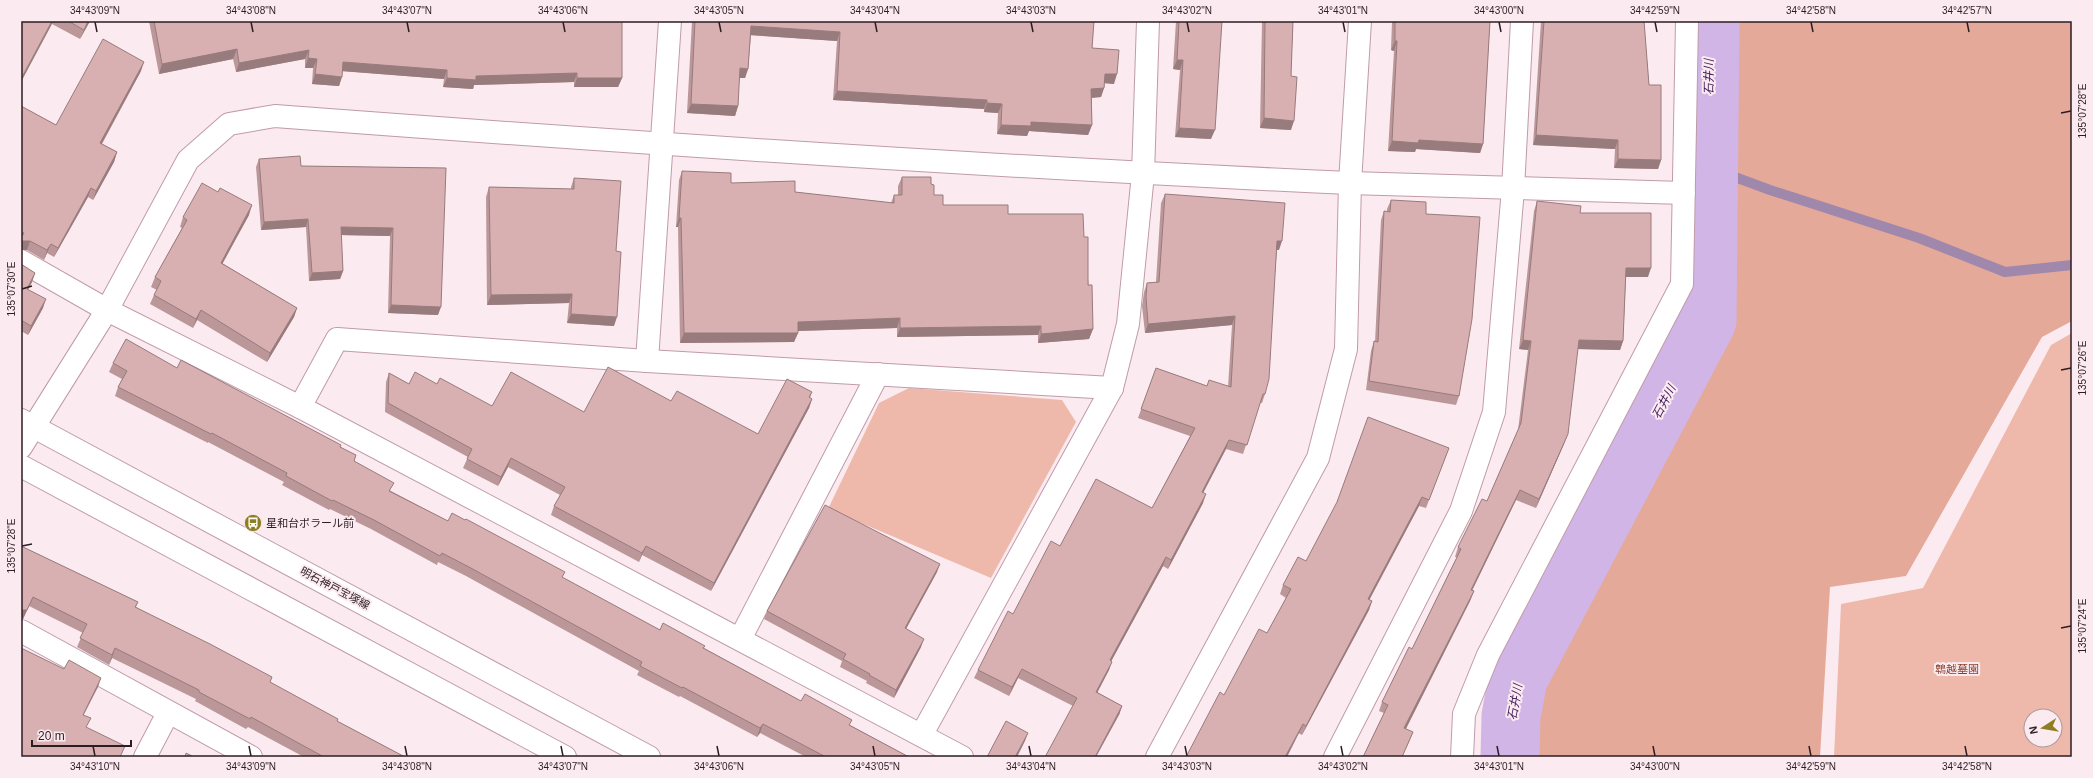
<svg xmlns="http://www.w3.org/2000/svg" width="2093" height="778" font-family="Helvetica,'Noto Sans JP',sans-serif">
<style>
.green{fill:#eeb9ab;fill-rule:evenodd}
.forest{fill:#e5a999}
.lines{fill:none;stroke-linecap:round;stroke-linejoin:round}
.stream{stroke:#a087ac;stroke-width:10}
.river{stroke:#d1b5e6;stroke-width:59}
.minor-casing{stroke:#c09ba9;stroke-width:24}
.tertiary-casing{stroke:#c09ba9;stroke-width:24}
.primary-casing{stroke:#c09ba9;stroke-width:24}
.minor{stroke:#fff;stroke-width:22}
.tertiary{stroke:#fff;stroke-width:22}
.primary{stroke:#fff;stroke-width:22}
.wall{fill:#bb9799}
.shaded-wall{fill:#987b7d}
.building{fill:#d9b0b2;stroke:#987b7d}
.ticks{fill:none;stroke:#2c1d23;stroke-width:1.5}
.labels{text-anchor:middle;stroke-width:4;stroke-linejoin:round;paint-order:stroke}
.poi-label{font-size:11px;fill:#2c1d23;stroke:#fbebf1;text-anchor:start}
.street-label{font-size:11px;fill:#2c1d23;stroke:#fbebf1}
.park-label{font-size:11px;fill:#883f2c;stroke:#fbebf1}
.water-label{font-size:12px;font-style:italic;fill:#47235e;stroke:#fbebf1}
.neatline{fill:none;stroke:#2c1d23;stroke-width:1.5}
.ticks-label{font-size:10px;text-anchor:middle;fill:#2c1d23}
</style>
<rect width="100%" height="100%" fill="#fbebf1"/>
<!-- green -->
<g class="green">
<path d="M2072 333V757H1834L1841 604 1923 588 2051 345ZM2031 716H2055V740H2031Z"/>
<polygon points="909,388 1062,400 1076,422 991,578 828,509 879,403"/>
</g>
<!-- forest -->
<polygon class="forest" points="1728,21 2072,21 2072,321 2042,337 1906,576 1830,587 1820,757 1522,757 1521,695 1715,320"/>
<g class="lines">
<!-- stream -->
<polyline class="stream" points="1708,167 1770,190 1919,238 2005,272 2072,265"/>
<!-- river -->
<polyline class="river" points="1510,757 1511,716 1518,679 1707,321 1710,21"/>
<defs>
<g id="minor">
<polyline points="1350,183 1684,193"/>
<polyline points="21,261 107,310 300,407 962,757"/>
<polyline points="647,361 670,21"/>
<polyline points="300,407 337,339 647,361 1112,388"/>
<polyline points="21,631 251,757"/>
<polyline points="740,639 878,374"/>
<polyline points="922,734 1112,388 1128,324 1143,174 1148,21"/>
<polyline points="145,757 168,713"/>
<polyline points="1335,757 1461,511 1494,412 1513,189 1522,21"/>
<polyline points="1462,757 1464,714 1488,655 1682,284 1687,21"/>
</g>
<g id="tertiary">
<path d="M21 447 107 310 188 160 229 124 275 116C633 143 991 167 1350 183"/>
<polyline points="1157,757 1318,458 1346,349 1350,183 1360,21"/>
</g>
<g id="primary">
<polyline points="21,420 649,757"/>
<polyline points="21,466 565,757"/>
</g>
</defs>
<!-- minor casing -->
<use href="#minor" class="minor-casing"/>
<!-- tertiary casing -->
<use href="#tertiary" class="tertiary-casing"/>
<!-- primary casing -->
<use href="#primary" class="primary-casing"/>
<!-- minor -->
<use href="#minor" class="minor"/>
<!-- tertiary -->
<use href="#tertiary" class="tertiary"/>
<!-- primary -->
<use href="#primary" class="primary"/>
</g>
<!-- wall -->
<g class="wall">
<polygon points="21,21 90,21 80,39 52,24"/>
<polygon points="149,21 622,21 622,78 618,87 574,87 574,82 474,85 473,89 443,87 444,79 343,71 339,86 312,84 313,68 305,68 305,59 236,72 233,59 159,74"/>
<polygon points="692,21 1094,21 1092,48 1114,84 1105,83 1104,88 1101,97 1092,98 1092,125 1088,135 1029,131 1027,136 997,134 998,113 984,112 984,109 833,100 837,41 751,35 748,69 745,78 739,78 738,106 735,116 687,113"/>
<polygon points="1176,21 1222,21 1211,139 1175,137 1180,70 1173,69"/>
<polygon points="1262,21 1293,21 1291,76 1291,130 1260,128"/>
<polygon points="1392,21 1490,21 1483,144 1480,153 1416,149 1415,152 1388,151 1394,51 1391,50"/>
<polygon points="1541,21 1644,21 1649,85 1661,160 1658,169 1614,168 1615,149 1533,145"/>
<polygon points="141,71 102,144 117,152 114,162 93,200 88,197 54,257 47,253 44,260 27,250 21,250 21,106 56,125"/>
<polygon points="259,159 301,166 446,168 438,315 388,313 390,236 341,235 343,271 340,279 309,281 306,227 261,230 256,167"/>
<polygon points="682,171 731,183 795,192 891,203 894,195 898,195 898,186 902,177 931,184 934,195 943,205 1008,214 1084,237 1093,329 1089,339 1038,343 1038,335 897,337 897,328 798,331 798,333 794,342 680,343 678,227 676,227 679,180"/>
<polygon points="574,178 616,251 614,326 567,323 569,303 487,305 486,197 489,187 571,189 571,187"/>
<polygon points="1165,194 1279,250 1277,250 1265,394 1262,403 1260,403 1243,454 1226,449 1203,492 1203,503 1168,569 1163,566 1111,661 1109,670 1097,692 1122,706 1119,715 1073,706 1018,678 1009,696 974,678 978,670 1013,614 1060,546 1152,508 1190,436 1138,418 1156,368 1207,386 1228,387 1232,325 1145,333 1142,306 1144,292 1147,283 1156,282 1161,203"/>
<polygon points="1391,200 1426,214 1459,396 1456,405 1366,390 1371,351 1374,341 1375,342 1381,220 1384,211 1387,212 1387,209"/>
<polygon points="1537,201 1648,277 1626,277 1623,341 1620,350 1578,349 1564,444 1536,508 1516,500 1472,590 1474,591 1470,601 1406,729 1413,732 1409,742 1402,757 1363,757 1384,713 1379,711 1382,702 1412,649 1457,557 1455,557 1458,547 1487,501 1518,430 1528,350 1519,349 1534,211"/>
<polygon points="249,215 222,263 297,308 294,317 267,362 197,320 193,328 150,304 154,295 157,290 151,287 155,277 182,228 180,227 183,217"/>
<polygon points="21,264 35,273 32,282 28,289 43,308 28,335 21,331"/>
<polygon points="113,363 177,368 341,447 354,461 391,491 448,521 562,578 660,630 705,646 704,648 801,701 850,725 909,757 806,757 760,733 757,737 680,696 679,697 637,675 639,671 466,576 438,562 437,565 371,529 330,509 329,510 282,485 284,482 208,442 208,443 115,396 118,387 122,379 109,372"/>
<polygon points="389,373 409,384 437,384 492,406 584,412 671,401 758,434 812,392 810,398 812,399 809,408 711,591 642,555 639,562 551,515 554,506 560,495 508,467 498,486 463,468 468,457 385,412 386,382"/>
<polygon points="1449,448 1426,508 1419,506 1369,600 1372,601 1369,610 1302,735 1224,695 1267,633 1286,598 1280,594 1283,585 1306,561"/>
<polygon points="21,546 138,602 136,607 270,682 337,721 405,757 304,757 248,727 246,729 195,701 196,699 112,658 109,665 77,647 83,633 29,606 23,619"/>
<polygon points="937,572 906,629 921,647 894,698 866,683 867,681 840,667 842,661 764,619 767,611"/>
</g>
<!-- shaded-wall -->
<g class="shaded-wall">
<polygon points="52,21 53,21 52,24 21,82 21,79"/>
<polygon points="88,21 90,21 80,39"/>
<polygon points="751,26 840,32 837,41 748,35"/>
<polygon points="1395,41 1397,41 1394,51 1391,50"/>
<polygon points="237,49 233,59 159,74 162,64"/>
<polygon points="309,50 305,59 236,72 239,63"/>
<polygon points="308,58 317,59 313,68 305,68"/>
<polygon points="1177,60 1183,60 1180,70 1173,69"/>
<polygon points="144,62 141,71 97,152 100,143"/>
<polygon points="343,62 447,70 444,79 340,71"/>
<polygon points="740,68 748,69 745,78 737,78"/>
<polygon points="577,73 574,82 474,85 473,89 443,87 447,78 476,76"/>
<polygon points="315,74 342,77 339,86 312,84"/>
<polygon points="1105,74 1117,74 1114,84 1102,83"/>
<polygon points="577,78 622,78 618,87 574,87"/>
<polygon points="1104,88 1101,97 1088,98 1091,89"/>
<polygon points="837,91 987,100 984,109 833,100"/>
<polygon points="987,103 1002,104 998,113 984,112"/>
<polygon points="691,104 738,106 735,116 687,113"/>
<polygon points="1264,118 1294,121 1291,130 1260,128"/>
<polygon points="1031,122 1092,125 1088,135 1029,131 1027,136 997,134 1001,125"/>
<polygon points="1179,128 1215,130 1211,139 1175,137"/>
<polygon points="1536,135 1618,140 1615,149 1533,145"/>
<polygon points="1419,140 1483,144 1480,153 1416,149 1415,152 1388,151 1392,141"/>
<polygon points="117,152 114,162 93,200 96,191"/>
<polygon points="1618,159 1661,160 1658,169 1614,168"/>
<polygon points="91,188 88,197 54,257 58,248"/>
<polygon points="252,205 249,215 218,272 221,263"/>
<polygon points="679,218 681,218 678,227 676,227"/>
<polygon points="308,219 306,227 261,230 264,222"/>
<polygon points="341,227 393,228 390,236 338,235"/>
<polygon points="21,241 30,241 27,250 21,250"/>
<polygon points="1277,241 1282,241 1279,250 1274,250"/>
<polygon points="51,244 47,253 44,260 47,250"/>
<polygon points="1626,268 1651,268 1648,277 1623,277"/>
<polygon points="343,271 340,279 309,281 312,273"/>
<polygon points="35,273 32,282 24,298 27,289"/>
<polygon points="572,294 569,303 487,305 491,295"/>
<polygon points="46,299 43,308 28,335 31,326"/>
<polygon points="391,305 441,307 438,315 388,313"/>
<polygon points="297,308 294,317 267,362 270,353"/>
<polygon points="201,310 197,320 193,328 196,319"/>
<polygon points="571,314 617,317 614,326 567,323"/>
<polygon points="1235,316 1232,325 1145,333 1148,324"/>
<polygon points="900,318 897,328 794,331 798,322"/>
<polygon points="1041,326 1038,335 897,337 900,328"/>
<polygon points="1093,329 1089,339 1038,343 1041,334"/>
<polygon points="684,333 798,333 794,342 680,343"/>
<polygon points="1523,340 1531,341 1528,350 1519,349"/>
<polygon points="1579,340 1623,341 1620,350 1576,349"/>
<polygon points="812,399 809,408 711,591 714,583"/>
<polygon points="1568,434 1564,444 1536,508 1539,499"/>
<polygon points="1229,440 1226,449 1199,501 1202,492"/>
<polygon points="511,458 508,467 498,486 501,477"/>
<polygon points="1520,490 1516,500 1468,599 1471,590"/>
<polygon points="1206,494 1203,503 1168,569 1171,560"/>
<polygon points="1422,497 1419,506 1365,608 1368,599"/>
<polygon points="646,546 642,555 639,562 642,553"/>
<polygon points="1166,557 1163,566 1107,669 1110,660"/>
<polygon points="940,564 937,572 902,636 905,628"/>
<polygon points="1474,591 1470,601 1401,738 1404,728"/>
<polygon points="33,597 29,606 23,619 21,619 21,610"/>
<polygon points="1372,601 1369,610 1302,735 1306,726"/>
<polygon points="924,639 921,647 894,698 896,690"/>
<polygon points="115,648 112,658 109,665 112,655"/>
<polygon points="1112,662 1109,670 1093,701 1096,692"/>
<polygon points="1022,669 1018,678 1009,696 1012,687"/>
<polygon points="101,678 98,687 79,724 83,715"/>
<polygon points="1122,706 1119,715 1096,757 1095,757"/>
<polygon points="763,724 760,733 757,737 760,728"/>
<polygon points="1303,724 1299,733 1287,757 1285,757"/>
<polygon points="1028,733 1025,741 1017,757 1015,757"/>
</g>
<!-- building -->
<g class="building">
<polygon points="21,21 52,21 21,79"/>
<polygon points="68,21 88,21 84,30"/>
<polygon points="154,21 622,21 622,78 577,78 577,73 476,76 476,80 447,78 447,70 343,62 342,77 315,74 317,59 308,58 309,50 239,63 237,49 162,64"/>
<polygon points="695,21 1094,21 1092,48 1119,50 1117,74 1105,74 1104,88 1091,89 1092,125 1031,122 1031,126 1001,125 1002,104 987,103 987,100 837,91 840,32 751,26 748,69 740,68 738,106 691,104"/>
<polygon points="1179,21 1222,21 1215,130 1179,128 1183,60 1177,60"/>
<polygon points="1265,21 1293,21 1291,76 1297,77 1294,121 1264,118"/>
<polygon points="1395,21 1490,21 1483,144 1419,140 1418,143 1392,141 1397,41 1395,41"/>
<polygon points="1544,21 1644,21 1649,85 1661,85 1661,160 1618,159 1618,140 1536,135"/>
<polygon points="103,39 144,62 100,143 117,152 96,191 91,188 58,248 51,244 47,250 30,241 21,241 21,238 24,233 21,232 21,106 56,125"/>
<polygon points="300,156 301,166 446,168 441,307 391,305 393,228 341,227 343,271 312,273 308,219 264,222 259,159"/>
<polygon points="682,171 731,173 731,183 795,181 795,192 894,203 894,195 902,195 902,177 931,177 931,184 934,185 934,195 943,195 943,205 1008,205 1008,214 1083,214 1084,237 1088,237 1088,285 1092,285 1093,329 1041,334 1041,326 900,328 900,318 798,322 798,333 684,333 681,218 679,218"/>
<polygon points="574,178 621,181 616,251 621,252 617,317 571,314 572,294 491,295 489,187 574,189"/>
<polygon points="202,183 218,192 220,188 252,205 221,263 297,308 270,353 201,310 196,319 154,295 161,281 155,277 187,220 183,217"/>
<polygon points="1165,194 1285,203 1282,241 1277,241 1269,379 1265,394 1263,394 1247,445 1229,440 1202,492 1206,494 1171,560 1166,557 1110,660 1112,662 1096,692 1122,706 1095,757 1045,757 1077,698 1022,669 1012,687 978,670 1008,611 1013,614 1051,541 1060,546 1096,479 1152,508 1195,428 1141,409 1156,368 1207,386 1209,380 1231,387 1235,316 1148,324 1146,297 1147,283 1159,282"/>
<polygon points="1391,200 1426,202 1426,214 1480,217 1472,319 1459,396 1369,381 1374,341 1378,342 1384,211 1390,212"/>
<polygon points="1537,201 1581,206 1580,213 1651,213 1651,268 1626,268 1623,341 1579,340 1568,434 1539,499 1520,490 1471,590 1474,591 1404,728 1413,732 1402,757 1363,757 1388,705 1382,702 1409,647 1412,649 1461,549 1458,547 1482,499 1487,501 1521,423 1531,341 1523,340"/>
<polygon points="21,264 35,273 27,289 46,299 31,326 21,320"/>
<polygon points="126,339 177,368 181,360 341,445 340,447 356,455 354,461 394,483 389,491 448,521 452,513 465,520 466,519 565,572 562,577 660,630 663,623 705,646 703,648 801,701 805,694 852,720 849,725 909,757 826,757 763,724 760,728 683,687 682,688 640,666 642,662 469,567 442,553 440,556 374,520 333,500 332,501 286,476 287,473 212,433 211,434 118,387 127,371 113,363"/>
<polygon points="608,367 671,401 677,391 758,434 787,379 812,392 809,397 812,399 714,583 646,546 642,553 554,506 565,487 511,458 501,477 467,459 472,449 388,403 389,373 409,384 415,372 437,384 440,378 492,406 511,372 584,412"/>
<polygon points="1368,417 1449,448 1429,500 1422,497 1368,599 1372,601 1306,726 1303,724 1285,757 1186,757 1220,692 1224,695 1259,629 1267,633 1291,589 1283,585 1298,557 1306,561 1337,502"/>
<polygon points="825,505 940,564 905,628 924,639 896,690 869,675 870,674 843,659 846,654 767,611"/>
<polygon points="21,546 138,602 135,607 210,644 272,677 270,682 338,719 337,721 405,757 324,757 251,717 250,719 199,692 199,690 115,648 112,655 80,638 87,624 33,597 27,610 21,610"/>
<polygon points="21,648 64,669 69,660 101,678 83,715 91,718 86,727 125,746 120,757 21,757"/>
<polygon points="1006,721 1028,733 1015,757 987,757"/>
<polygon points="186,753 194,757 185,757"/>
</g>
<!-- ticks -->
<path class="ticks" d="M95 22 97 32M251 22 253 32M407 22 409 32M563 22 565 32M719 22 721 32M875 22 877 32M1031 22 1033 32M1187 22 1189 32M1343 22 1345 32M1499 22 1501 32M1655 22 1657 32M1811 22 1813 32M1967 22 1969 32M2061 113 2071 111M22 289 32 286M2061 370 2071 368M22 546 32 544M2061 628 2071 626M93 746 95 756M249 746 251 756M405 746 407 756M561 746 563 756M717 746 719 756M873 746 875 756M1029 746 1031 756M1185 746 1187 756M1341 746 1343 756M1497 746 1499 756M1653 746 1655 756M1809 746 1811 756M1965 746 1967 756"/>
<!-- icons -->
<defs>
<symbol id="bus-disc" viewBox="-11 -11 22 22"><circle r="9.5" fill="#8d7e24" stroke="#fbebf1"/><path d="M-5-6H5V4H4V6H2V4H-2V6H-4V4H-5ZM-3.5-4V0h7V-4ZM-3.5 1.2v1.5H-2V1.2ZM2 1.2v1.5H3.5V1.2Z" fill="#fff"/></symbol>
</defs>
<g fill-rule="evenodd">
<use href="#bus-disc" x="243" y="513" width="20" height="20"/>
</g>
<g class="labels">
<!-- poi labels -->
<g class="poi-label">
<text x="266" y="527">星和台ポラール前</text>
</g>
<!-- street labels -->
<g class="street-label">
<text transform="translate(335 588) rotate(28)" y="4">明石神戸宝塚線</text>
</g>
<!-- park labels -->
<g class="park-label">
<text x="1957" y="673">鵯越墓園</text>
</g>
<!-- water labels -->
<g class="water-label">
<text transform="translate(1709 77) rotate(-90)" y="4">石井川</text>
<text transform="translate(1664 402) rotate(-62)" y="4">石井川</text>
<text transform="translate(1515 702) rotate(-80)" y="4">石井川</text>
</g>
</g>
<!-- border -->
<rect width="2093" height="778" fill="none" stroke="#fbebf1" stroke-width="44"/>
<!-- north arrow -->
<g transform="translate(2043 728) rotate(258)"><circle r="19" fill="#fbebf1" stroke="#a8999f"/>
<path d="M0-3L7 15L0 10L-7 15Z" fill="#8d7e24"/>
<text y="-6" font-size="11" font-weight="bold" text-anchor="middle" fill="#2c1d23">N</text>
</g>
<!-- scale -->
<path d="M32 740v6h99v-6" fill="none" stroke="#2c1d23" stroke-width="2"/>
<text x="38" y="740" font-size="12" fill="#2c1d23" stroke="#fbebf1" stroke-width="3" paint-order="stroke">20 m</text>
<rect x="22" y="22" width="2049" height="734" class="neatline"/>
<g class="ticks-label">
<text x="95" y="14">34°43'09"N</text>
<text x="251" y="14">34°43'08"N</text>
<text x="407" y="14">34°43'07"N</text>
<text x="563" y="14">34°43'06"N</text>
<text x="719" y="14">34°43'05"N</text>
<text x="875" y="14">34°43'04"N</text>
<text x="1031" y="14">34°43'03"N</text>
<text x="1187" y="14">34°43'02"N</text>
<text x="1343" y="14">34°43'01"N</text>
<text x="1499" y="14">34°43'00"N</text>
<text x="1655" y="14">34°42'59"N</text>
<text x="1811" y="14">34°42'58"N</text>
<text x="1967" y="14">34°42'57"N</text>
<text transform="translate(2082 111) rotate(-90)" y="4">135°07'28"E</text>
<text transform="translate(11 289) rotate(-90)" y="4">135°07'30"E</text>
<text transform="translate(2082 368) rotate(-90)" y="4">135°07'26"E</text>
<text transform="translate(11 546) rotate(-90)" y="4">135°07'28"E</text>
<text transform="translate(2082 626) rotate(-90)" y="4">135°07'24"E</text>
<text x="95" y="770">34°43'10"N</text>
<text x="251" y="770">34°43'09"N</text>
<text x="407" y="770">34°43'08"N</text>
<text x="563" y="770">34°43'07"N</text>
<text x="719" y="770">34°43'06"N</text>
<text x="875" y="770">34°43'05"N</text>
<text x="1031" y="770">34°43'04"N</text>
<text x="1187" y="770">34°43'03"N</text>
<text x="1343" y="770">34°43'02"N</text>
<text x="1499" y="770">34°43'01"N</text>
<text x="1655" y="770">34°43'00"N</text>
<text x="1811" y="770">34°42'59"N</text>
<text x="1967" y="770">34°42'58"N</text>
</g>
</svg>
